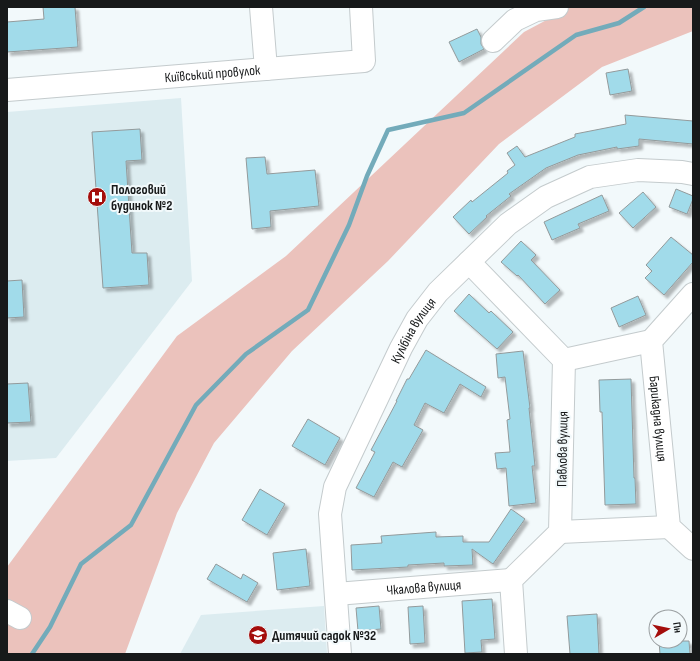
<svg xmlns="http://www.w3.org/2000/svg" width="700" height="661" font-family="'Sofia Sans Condensed',sans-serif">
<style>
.built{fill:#dcecf0}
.green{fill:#ebc2bc}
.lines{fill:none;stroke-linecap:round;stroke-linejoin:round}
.stream{stroke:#73abba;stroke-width:4.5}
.building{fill:#a1dbea;stroke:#939a9b;filter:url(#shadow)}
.minor-casing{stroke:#c4cbcd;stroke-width:24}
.minor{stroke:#fff;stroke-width:22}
.labels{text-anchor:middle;stroke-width:4;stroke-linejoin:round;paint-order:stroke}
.street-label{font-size:14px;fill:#17191a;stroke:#f2f9fb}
.poi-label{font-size:14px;font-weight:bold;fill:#17191a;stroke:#f2f9fb;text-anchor:start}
</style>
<defs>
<filter id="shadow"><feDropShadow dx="3.5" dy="3.5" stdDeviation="1" flood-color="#0004"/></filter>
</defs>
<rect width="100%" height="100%" fill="#f2f9fb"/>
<!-- built -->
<g class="built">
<polygon points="181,98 192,281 56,458 7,461 7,112"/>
<polygon points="324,606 327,654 180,654 201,615"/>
</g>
<!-- green -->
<polygon class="green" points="571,7 693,7 693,31 602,67 499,144 388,261 292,351 214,443 177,513 125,654 7,654 7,567 177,336 286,256 524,32"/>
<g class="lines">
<!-- stream -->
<polyline class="stream" points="32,654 50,627 81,564 131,525 196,405 246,354 308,310 349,225 367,176 388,130 464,113 576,35 619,23 644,7"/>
</g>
<!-- building -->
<g class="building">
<polygon points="43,7 75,7 78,47 7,52 7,22 44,19"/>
<polygon points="477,29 481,37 481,44 484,49 459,62 449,42"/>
<polygon points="628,69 632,91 610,95 606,73"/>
<polygon points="625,115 693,121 693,144 639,139 639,146 617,149 617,147 578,155 546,168 509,194 511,196 486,216 487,217 469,234 453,217 471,200 472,202 508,173 507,171 515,165 507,153 517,146 525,157 575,137 575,134 626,124"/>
<polygon points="140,129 142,160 126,161 132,253 147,253 149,285 103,288 92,132"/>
<polygon points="265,157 267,174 315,170 319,206 270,211 271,227 252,229 246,158"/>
<polygon points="676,189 693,196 693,199 687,214 669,207"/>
<polygon points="643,192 656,207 633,228 619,213"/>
<polygon points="602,195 609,211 578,224 580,228 552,240 544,222"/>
<polygon points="671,237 693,255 693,262 664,295 645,278 652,271 646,265"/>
<polygon points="521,241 536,255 531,260 560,290 545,304 518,275 517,276 501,262"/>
<polygon points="22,280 24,317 7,318 7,281"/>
<polygon points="469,294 489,313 491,311 513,332 497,349 454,311"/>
<polygon points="638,296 646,315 619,327 611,308"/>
<polygon points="426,350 486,387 481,397 460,384 444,413 425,403 414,425 423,430 402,467 393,462 374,497 356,488 375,452 371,450 397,401 396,401 407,379 409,379"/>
<polygon points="523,351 530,408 529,408 535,466 532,466 536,503 509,506 506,468 497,469 495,453 510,452 507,420 510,419 505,377 498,378 496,354"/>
<polygon points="631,379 634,478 635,478 636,504 605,505 602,412 600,412 599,380"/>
<polygon points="28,383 31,422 7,423 7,384"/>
<polygon points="308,419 340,438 325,465 292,446"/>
<polygon points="260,489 285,504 267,535 242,520"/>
<polygon points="511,509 525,519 493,564 472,549 473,565 444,566 444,563 408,565 408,567 352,570 351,545 382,543 381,536 436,532 436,537 463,536 463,542 489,542"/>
<polygon points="306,549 310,586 277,590 273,553"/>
<polygon points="216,564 241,579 243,574 258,583 247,602 207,579"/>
<polygon points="492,599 495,639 481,640 482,652 465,653 462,601"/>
<polygon points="379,606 381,629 358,631 356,608"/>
<polygon points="423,606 425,643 410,644 408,607"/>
<polygon points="597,614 599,654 570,654 567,616"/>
<polygon points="659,641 689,641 690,654 660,654"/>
</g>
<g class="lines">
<defs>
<g id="minor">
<polyline points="261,7 266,69"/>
<polyline points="493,41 515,20 536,10 557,7"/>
<path id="s1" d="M7 90 364 61 361 7"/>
<polyline points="469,262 564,360 560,532 511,580 516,654"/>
<path id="s2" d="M693 294 651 341 669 527 693 549"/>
<polyline points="564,360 651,341"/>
<polyline points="560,532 669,527"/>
<path id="s3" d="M336 594 511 580"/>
<polyline points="7,611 20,618"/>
<path id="s4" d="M340 654 330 514 335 487 401 348 417 319 438 292 508 224 546 197 590 177 638 170 682 172 693 174"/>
</g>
</defs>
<!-- minor casing -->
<use href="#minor" class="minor-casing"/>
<!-- minor -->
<use href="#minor" class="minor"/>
</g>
<!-- icons -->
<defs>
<symbol id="hospital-disc" viewBox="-11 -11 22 22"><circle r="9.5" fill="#a40d0b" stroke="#f2f9fb"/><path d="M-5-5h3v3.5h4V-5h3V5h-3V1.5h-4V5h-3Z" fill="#fff"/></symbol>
<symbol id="school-disc" viewBox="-11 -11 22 22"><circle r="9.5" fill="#a40d0b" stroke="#f2f9fb"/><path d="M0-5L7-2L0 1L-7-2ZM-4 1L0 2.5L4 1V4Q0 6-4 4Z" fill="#fff"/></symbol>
</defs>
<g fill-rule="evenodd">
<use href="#hospital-disc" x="86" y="186" width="22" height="22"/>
<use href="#school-disc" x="247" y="624" width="22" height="22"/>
</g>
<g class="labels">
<!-- street labels -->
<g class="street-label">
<text dy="5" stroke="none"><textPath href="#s1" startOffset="206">Київський провулок</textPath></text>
<text dy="5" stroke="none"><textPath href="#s4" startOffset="343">Кулібіна вулиця</textPath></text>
<text dy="5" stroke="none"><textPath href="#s2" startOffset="141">Барикадна вулиця</textPath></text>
<text transform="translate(562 449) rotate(-89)" y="5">Павлова вулиця</text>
<text dy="5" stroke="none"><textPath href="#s3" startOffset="88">Чкалова вулиця</textPath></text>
</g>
<!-- poi labels -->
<g class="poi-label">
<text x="111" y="194">Пологовий<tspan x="111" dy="16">будинок №2</tspan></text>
<text x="272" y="640">Дитячий садок №32</text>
</g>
</g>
<!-- border -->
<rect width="700" height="661" fill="none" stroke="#17191a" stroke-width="16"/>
<!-- north arrow -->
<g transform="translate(668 629) rotate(81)"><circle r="19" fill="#f2f9fb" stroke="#9a9fa1"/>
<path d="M0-3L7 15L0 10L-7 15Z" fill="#a40d0b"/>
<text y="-6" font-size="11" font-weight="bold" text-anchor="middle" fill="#17191a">Пн</text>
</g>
</svg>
